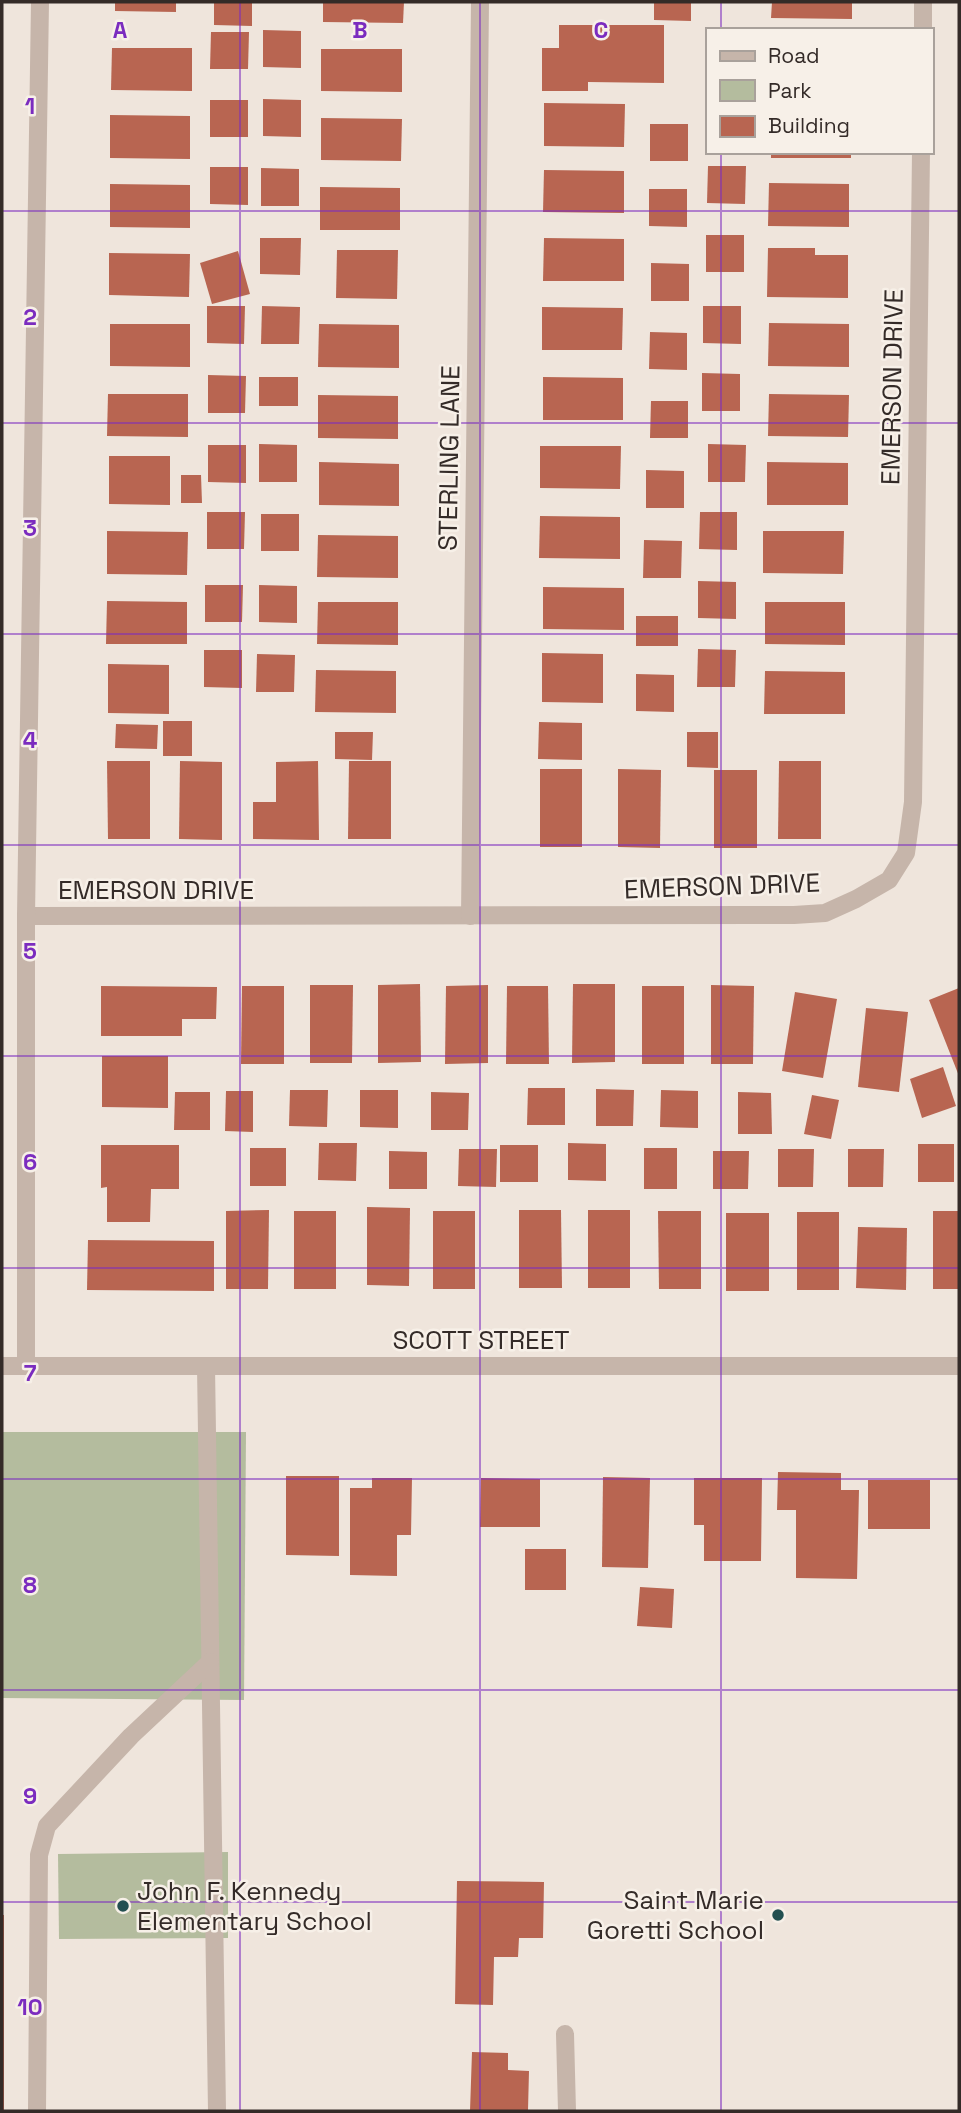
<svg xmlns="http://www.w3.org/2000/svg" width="961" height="2113" font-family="'Space Grotesk',sans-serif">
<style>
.green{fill:#b4bc9e}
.building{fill:#b86551}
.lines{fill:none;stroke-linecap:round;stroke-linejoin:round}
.lane{stroke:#c6b5aa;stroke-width:18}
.street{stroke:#c6b5aa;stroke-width:18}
.grid{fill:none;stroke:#7b2cbf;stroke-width:2;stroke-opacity:0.55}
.poi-dot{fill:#235051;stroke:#f7f0e8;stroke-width:2.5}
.labels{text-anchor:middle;stroke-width:5;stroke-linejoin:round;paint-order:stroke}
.street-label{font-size:26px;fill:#342b28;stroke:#f7f0e8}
.poi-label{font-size:26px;fill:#342b28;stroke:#f7f0e8;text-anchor:start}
.grid-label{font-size:23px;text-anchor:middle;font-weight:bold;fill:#7b2cbf;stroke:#f7f0e8;stroke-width:5;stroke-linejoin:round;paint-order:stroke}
</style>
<rect width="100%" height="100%" fill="#efe5dc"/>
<!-- green -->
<g class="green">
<polygon points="2,1432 246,1432 244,1700 2,1698"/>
<polygon points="228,1852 228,1938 59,1939 58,1854"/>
</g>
<!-- building -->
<g class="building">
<polygon points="115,2 176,2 176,12 115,11"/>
<polygon points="214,2 252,2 252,26 214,25"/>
<polygon points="323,2 404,2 403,23 323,22"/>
<polygon points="654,2 691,2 691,21 654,20"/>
<polygon points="772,2 852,2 852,19 771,18"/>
<polygon points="559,25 664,25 664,83 588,82 588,91 542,91 542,48 559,48"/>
<polygon points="263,30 301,31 301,68 263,67"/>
<polygon points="211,32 249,32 248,69 210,69"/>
<polygon points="112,48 192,48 192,91 111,90"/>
<polygon points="321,49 402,49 402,92 321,91"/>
<polygon points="263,99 301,100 301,137 263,136"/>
<rect x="210" y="100" width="38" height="37"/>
<polygon points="544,103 625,104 624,147 544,146"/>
<polygon points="110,115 190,116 190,159 110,158"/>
<polygon points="321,118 402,119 401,161 321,160"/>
<rect x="650" y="124" width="38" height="37"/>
<rect x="771" y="152" width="80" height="6"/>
<polygon points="708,166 746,166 745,204 707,203"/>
<polygon points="210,167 248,167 248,205 210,204"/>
<polygon points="261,168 299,169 299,206 261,206"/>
<polygon points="544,170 624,171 624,213 543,212"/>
<polygon points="769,183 849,184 849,227 768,226"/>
<polygon points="110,184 190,185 190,228 110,227"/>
<polygon points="320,187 400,188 400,230 320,230"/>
<polygon points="649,189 687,189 687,227 649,226"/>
<rect x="706" y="235" width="38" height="37"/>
<polygon points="260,238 301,238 300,275 260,274"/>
<polygon points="544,238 624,239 624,281 543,281"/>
<polygon points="768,248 815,248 815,255 848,255 848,298 767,297"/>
<polygon points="337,250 398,250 397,299 336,298"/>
<polygon points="238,251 250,294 212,304 200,263"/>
<polygon points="109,253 190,254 189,297 109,295"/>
<polygon points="651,263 689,264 689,301 651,301"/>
<polygon points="207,306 245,306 244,344 207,343"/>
<polygon points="262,306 300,307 299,344 261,344"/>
<polygon points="703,306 741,306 741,344 703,343"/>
<polygon points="542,307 623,308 622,350 542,350"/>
<polygon points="769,323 849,324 849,367 768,366"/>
<polygon points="110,324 190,324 190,367 110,366"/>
<polygon points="319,324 399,325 399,368 318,367"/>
<polygon points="650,332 687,333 687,370 649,369"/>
<polygon points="702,373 740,374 740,411 702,411"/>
<polygon points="208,375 246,376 245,413 208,413"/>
<rect x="259" y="377" width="39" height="29"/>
<polygon points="543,377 623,378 623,420 543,420"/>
<polygon points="108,394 188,394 188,437 107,436"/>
<polygon points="769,394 849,395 848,437 768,436"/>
<polygon points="318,395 398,396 398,439 318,438"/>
<polygon points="651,401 688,401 688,438 650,438"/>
<polygon points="259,444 297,445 297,482 259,482"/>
<polygon points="708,444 746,445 745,482 708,482"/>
<polygon points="208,445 246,445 246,483 208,482"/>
<polygon points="540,446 621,446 620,489 540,488"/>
<polygon points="109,456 170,456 170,505 109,504"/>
<polygon points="319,462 399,464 399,506 319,505"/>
<polygon points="767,462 848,463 848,505 767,505"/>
<polygon points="646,470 684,471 684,508 646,508"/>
<polygon points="181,475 201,475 202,503 181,503"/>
<polygon points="207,512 245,512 244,549 207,549"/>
<polygon points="700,512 737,512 737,550 699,549"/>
<rect x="261" y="514" width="38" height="37"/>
<polygon points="540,516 620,517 620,559 539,558"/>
<polygon points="107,531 188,532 187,575 107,574"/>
<polygon points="763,531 844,531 843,574 763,573"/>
<polygon points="318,535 398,536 398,578 317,577"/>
<polygon points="644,540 682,541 681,578 643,578"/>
<polygon points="698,581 736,582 736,619 698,618"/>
<polygon points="205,585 243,585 242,622 205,622"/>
<polygon points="259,585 297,586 297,623 259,622"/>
<polygon points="543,587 624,588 624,630 543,629"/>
<polygon points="107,601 187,602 187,644 106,644"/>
<polygon points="318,602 398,602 398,645 317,644"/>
<polygon points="765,602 845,602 845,645 765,644"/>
<rect x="636" y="616" width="42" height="30"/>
<polygon points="698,649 736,650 735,687 697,687"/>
<polygon points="204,650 242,650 242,688 204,687"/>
<polygon points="542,653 603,654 603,703 542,702"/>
<polygon points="257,654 295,655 294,692 256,692"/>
<polygon points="108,664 169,665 169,714 108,713"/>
<polygon points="316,670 396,671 396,713 315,712"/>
<polygon points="765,671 845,672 845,714 764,714"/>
<polygon points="636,674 674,675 674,712 636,711"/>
<rect x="163" y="721" width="29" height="35"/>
<polygon points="539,722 582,723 582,760 538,759"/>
<polygon points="116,724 158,725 157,749 115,748"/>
<polygon points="335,732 373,732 372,760 335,759"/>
<polygon points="687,732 718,732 718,768 687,767"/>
<polygon points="107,761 150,761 150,839 108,839"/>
<polygon points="180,761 222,762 222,840 179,839"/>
<polygon points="318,761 319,840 253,839 253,802 276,802 276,762"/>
<polygon points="349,761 391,761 391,839 348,839"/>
<polygon points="779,761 821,761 821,839 778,839"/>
<rect x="540" y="769" width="42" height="78"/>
<polygon points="618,769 661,770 660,848 618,847"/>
<rect x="714" y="770" width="43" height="78"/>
<polygon points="420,984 421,1062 378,1063 378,985"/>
<polygon points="573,984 615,984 615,1062 572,1063"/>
<polygon points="310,985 353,985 352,1063 310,1063"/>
<polygon points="488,985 488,1063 445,1064 446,986"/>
<polygon points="711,985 754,986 753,1064 711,1064"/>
<polygon points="101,986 217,987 216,1019 182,1019 182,1036 101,1036"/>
<polygon points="242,986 284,986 284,1064 241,1064"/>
<polygon points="507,986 548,986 549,1064 506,1064"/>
<rect x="642" y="986" width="42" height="78"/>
<polygon points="959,988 959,1076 929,1000"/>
<polygon points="795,992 837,999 823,1078 782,1071"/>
<polygon points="866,1008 908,1012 899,1092 858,1087"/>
<polygon points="102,1056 168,1056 168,1108 102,1107"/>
<polygon points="943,1067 956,1106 922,1118 910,1079"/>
<polygon points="528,1088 565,1088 565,1125 527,1125"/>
<polygon points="596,1089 634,1090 633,1126 596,1126"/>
<polygon points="290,1090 328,1090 327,1127 289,1126"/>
<polygon points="360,1090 398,1090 398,1128 360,1127"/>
<polygon points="661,1090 698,1091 698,1128 660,1127"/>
<polygon points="226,1091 253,1091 253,1132 225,1131"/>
<polygon points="175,1092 210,1092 210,1130 174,1130"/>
<polygon points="431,1092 469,1093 468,1130 431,1130"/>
<polygon points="738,1092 771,1093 772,1134 738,1134"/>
<polygon points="812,1095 839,1100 831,1139 804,1134"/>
<polygon points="319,1143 357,1143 356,1181 318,1180"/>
<polygon points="568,1143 606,1144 606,1181 568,1180"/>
<rect x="918" y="1144" width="36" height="38"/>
<polygon points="101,1145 179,1145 179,1189 151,1189 150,1222 107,1222 107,1187 101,1188"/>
<rect x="500" y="1145" width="38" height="37"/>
<rect x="250" y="1148" width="36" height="38"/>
<rect x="644" y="1148" width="33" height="41"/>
<polygon points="459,1149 497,1149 496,1187 458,1186"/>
<polygon points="778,1149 814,1149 813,1187 778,1187"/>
<polygon points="848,1149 884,1149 883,1187 848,1187"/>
<polygon points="389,1151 427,1152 427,1189 389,1189"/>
<polygon points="713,1151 749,1151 748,1189 713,1189"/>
<polygon points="367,1207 410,1208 409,1286 367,1285"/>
<polygon points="269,1210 268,1289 226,1289 226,1211"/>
<polygon points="519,1210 561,1210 562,1288 519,1288"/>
<rect x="588" y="1210" width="42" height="78"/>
<rect x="294" y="1211" width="42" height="78"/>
<rect x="433" y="1211" width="42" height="78"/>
<polygon points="658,1211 701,1211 701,1289 659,1289"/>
<rect x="933" y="1211" width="26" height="78"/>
<rect x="797" y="1212" width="42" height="78"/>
<rect x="726" y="1213" width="43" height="78"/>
<polygon points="858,1227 907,1228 906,1290 856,1288"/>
<polygon points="88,1240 214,1241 214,1291 87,1290"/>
<polygon points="778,1472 841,1473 841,1490 859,1490 857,1579 796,1578 796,1510 777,1510"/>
<polygon points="286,1476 339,1476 339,1556 286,1555"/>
<polygon points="603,1477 650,1478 648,1568 602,1567"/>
<polygon points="372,1478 412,1478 411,1535 397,1535 397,1576 350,1575 350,1488 372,1488"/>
<polygon points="481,1478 540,1479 540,1527 480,1527"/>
<polygon points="694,1478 762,1478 761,1561 704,1561 704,1525 694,1525"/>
<rect x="868" y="1480" width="62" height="49"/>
<rect x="525" y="1549" width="41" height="41"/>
<polygon points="640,1587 674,1589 672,1628 637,1626"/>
<polygon points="457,1881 544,1882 543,1938 519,1938 518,1957 494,1957 493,2005 455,2004"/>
<rect x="2" y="1915" width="2" height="196"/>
<polygon points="472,2052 508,2053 508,2070 529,2071 528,2110 470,2111"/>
</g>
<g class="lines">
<!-- lane -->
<g class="lane">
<polyline points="206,1366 217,2111"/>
<polyline points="565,2034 567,2111"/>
<polyline points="37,2111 39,1855 47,1826 131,1736 210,1662"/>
</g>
<!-- street -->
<g class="street">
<polyline points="923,30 923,2"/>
<polyline points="26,916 794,915 825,913 856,899 889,880 906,853 913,802 921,152"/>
<polyline points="470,916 480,2"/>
<polyline points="2,1366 959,1366"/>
<polyline points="26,1366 26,916 40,2"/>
</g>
</g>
<!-- grid -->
<path class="grid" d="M240 2V2111M480 2V2111M721 2V30M721 152V2111M2 211H959M2 423H959M2 634H959M2 845H959M2 1056H959M2 1268H959M2 1479H959M2 1690H959M2 1902H959"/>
<!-- markers -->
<g class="poi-dot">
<circle cx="123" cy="1906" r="7"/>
<circle cx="778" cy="1915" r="7"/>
</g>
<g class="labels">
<!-- street labels -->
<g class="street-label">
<text transform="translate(892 387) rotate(-89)" y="9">EMERSON DRIVE</text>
<text transform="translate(449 458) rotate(-89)" y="9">STERLING LANE</text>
<text transform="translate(722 886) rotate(-2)" y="9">EMERSON DRIVE</text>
<text x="156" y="899">EMERSON DRIVE</text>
<text x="481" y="1349">SCOTT STREET</text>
</g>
<!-- poi labels -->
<g class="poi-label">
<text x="137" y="1900">John F. Kennedy<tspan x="137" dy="30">Elementary School</tspan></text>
<text x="764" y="1909" text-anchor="end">Saint Marie<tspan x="764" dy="30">Goretti School</tspan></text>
</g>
</g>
<g class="grid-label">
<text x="120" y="38">A</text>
<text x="360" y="38">B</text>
<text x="601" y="38">C</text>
<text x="30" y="114">1</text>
<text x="30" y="325">2</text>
<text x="30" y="536">3</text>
<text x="30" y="748">4</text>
<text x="30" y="959">5</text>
<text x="30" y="1170">6</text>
<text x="30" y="1381">7</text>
<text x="30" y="1593">8</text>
<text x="30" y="1804">9</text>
<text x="30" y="2015">10</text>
</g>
<!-- border -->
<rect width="961" height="2113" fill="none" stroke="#342b28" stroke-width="7"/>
<!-- legend -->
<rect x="706" y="28" width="228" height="126" fill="#f7f0e8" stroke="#a9a19b" stroke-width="2"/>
<rect x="720" y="51" width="35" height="10" fill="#c6b5aa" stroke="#a9a19b" stroke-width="2"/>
<text x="768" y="63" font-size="21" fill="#342b28">Road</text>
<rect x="720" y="80" width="35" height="21" fill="#b4bc9e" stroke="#a9a19b" stroke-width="2"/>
<text x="768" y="98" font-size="21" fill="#342b28">Park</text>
<rect x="720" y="116" width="35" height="21" fill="#b86551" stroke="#a9a19b" stroke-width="2"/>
<text x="768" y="133" font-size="21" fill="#342b28">Building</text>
</svg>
